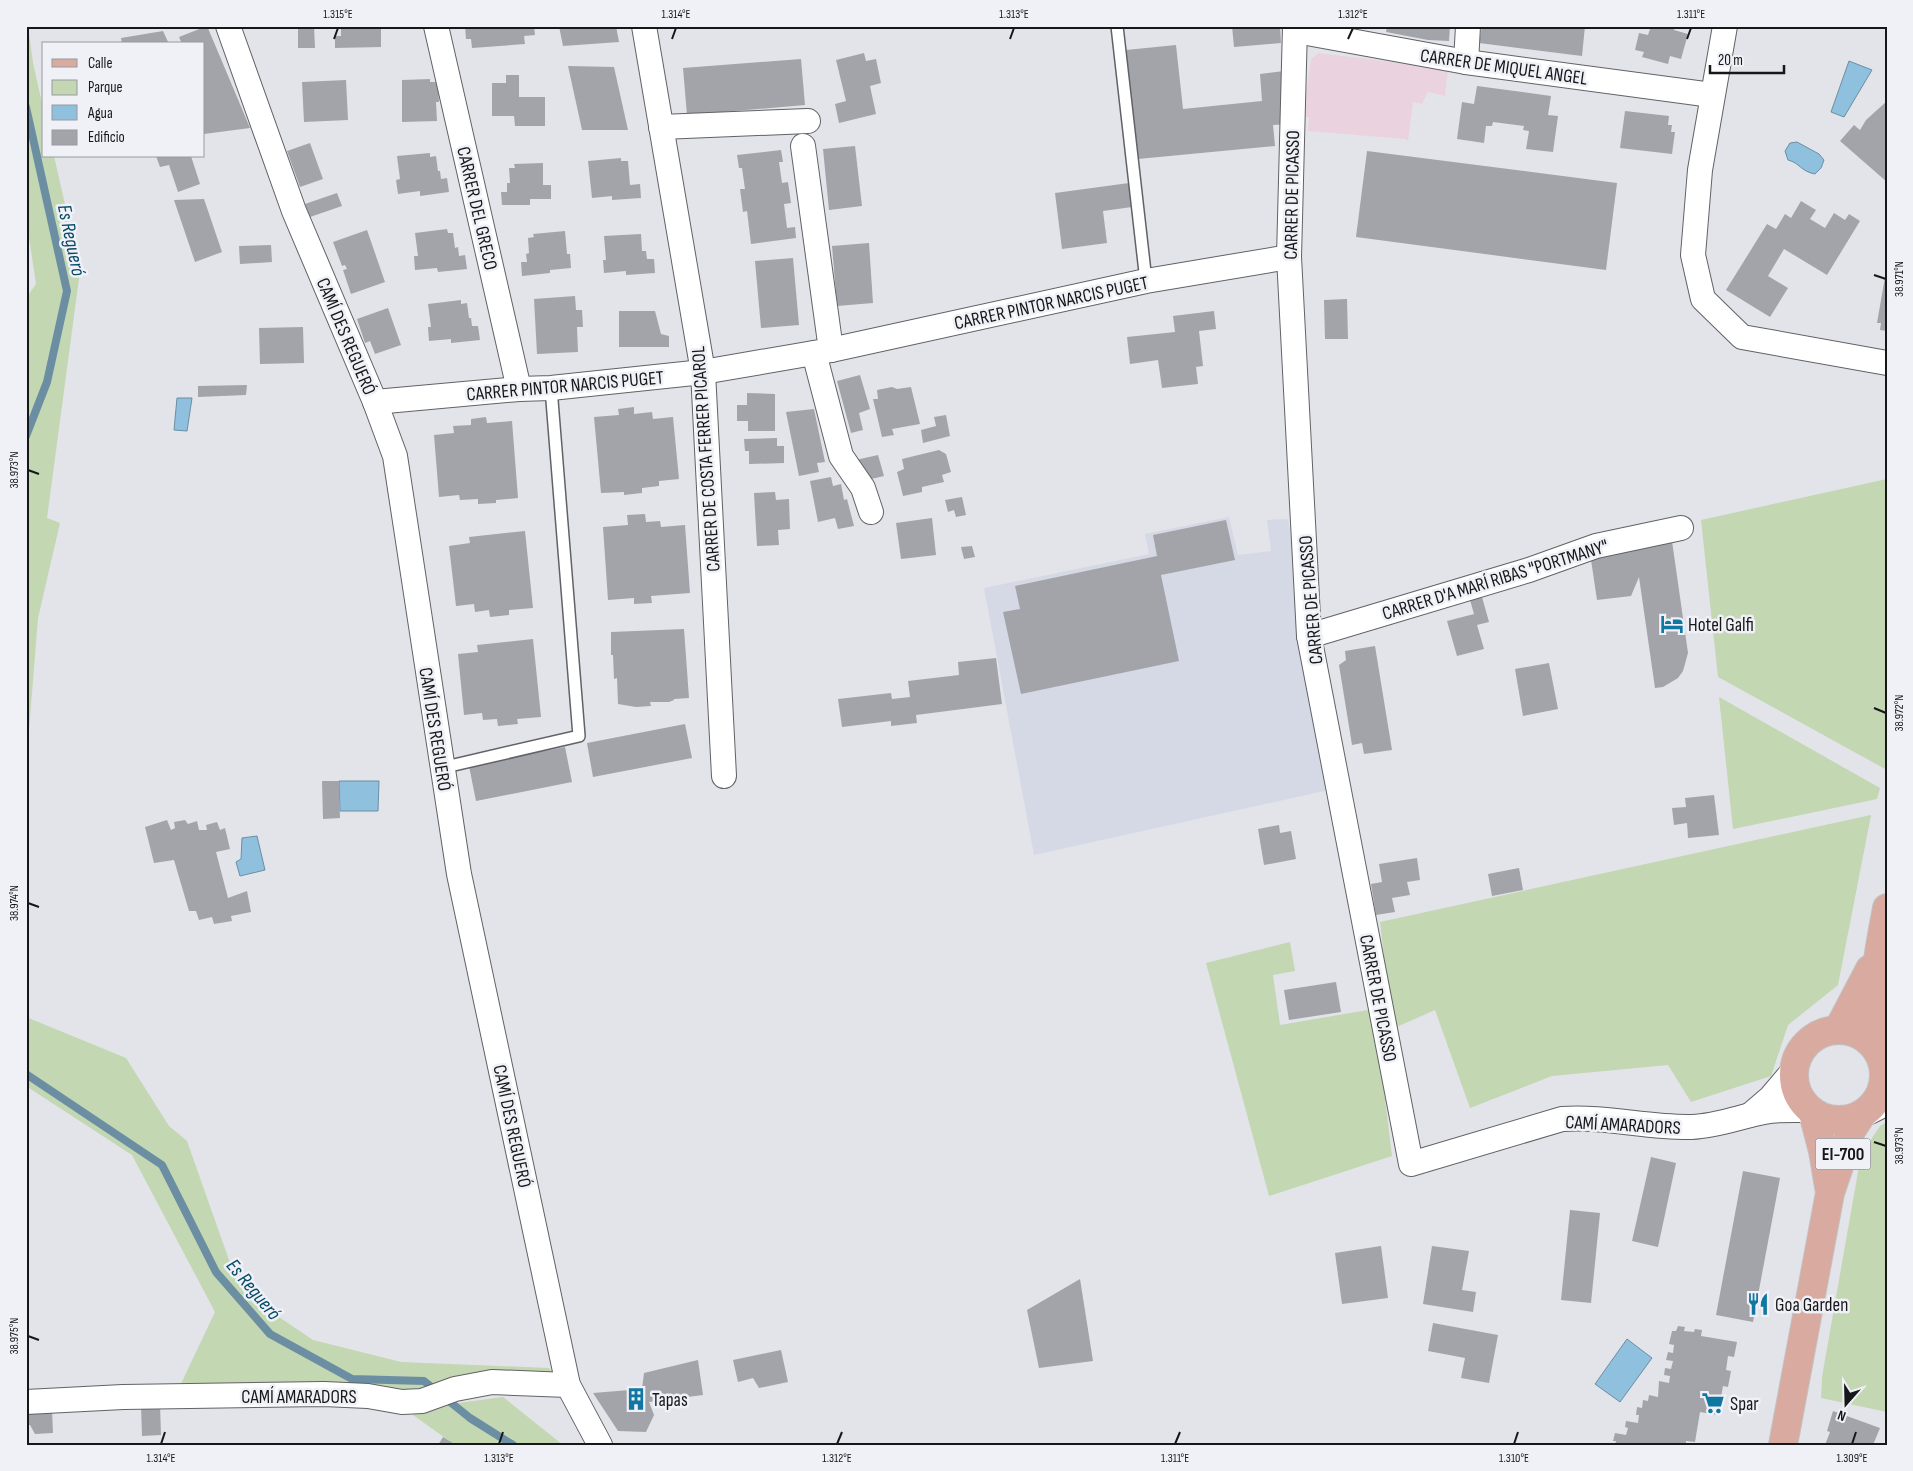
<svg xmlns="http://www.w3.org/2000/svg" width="1913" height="1471" font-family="'Sofia Sans Condensed',sans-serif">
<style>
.built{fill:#d5d9e6}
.industrial{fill:#ead3de}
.green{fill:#c2d7b2}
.water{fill:#8fc1de;stroke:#6b8ea3}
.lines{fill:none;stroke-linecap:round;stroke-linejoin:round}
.stream{stroke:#6b8ea3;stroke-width:8}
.building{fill:#a3a4aa}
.lane-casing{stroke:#606266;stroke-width:14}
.street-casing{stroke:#606266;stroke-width:26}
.secondary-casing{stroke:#606266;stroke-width:30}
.primary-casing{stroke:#c2c3c3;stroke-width:30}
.lane{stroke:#fff;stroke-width:11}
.street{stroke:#fff;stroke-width:24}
.secondary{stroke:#fff;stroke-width:28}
.primary{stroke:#d9aa9f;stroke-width:28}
.ticks{fill:none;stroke:#161719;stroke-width:2}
.labels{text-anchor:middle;stroke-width:5;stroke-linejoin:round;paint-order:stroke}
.shield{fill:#eff1f7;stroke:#57585c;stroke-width:1}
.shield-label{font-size:18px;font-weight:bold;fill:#161719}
.street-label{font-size:19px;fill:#161719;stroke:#eff1f7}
.poi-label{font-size:19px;fill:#161719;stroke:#eff1f7;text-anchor:start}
.water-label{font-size:20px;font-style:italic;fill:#064a66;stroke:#eff1f7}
.neatline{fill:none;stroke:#161719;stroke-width:2}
.ticks-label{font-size:12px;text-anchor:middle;fill:#161719}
</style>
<rect width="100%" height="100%" fill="#e2e4e9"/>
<!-- built -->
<polygon class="built" points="1229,517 1238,555 1271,551 1267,520 1288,519 1333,789 1034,855 984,588 1149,554 1145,534"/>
<!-- industrial -->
<polygon class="industrial" points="1319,53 1448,69 1445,96 1428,92 1422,104 1413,102 1408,141 1405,139 1308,131 1309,117 1303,117 1311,59"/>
<!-- green -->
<g class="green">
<polygon points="26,26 28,26 33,63 44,112 44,156 54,156 80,271 47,518 60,523 38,618 26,767 26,298 36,284 26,217"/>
<polygon points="1887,479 1887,770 1718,677 1701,520"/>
<polygon points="1719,697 1880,788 1877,799 1733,829"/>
<polygon points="1871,815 1838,985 1788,1025 1771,1076 1691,1102 1668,1065 1552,1076 1470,1108 1435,1010 1392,1029 1380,922"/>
<polygon points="1290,942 1295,971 1273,975 1280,1025 1374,1009 1392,1156 1269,1196 1206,963"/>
<polygon points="26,1017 126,1058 169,1126 187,1141 229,1260 273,1313 313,1340 401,1362 549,1368 552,1372 468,1377 427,1390 326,1386 178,1390 215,1312 132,1155 26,1086"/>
<polygon points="1887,1122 1887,1412 1821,1398 1822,1377 1861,1155 1880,1126"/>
<polygon points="503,1397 563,1445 455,1445 406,1410"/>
</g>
<!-- water -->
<g class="water">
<polygon points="1849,61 1872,70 1844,117 1831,112"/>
<path d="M1797 142 1819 154 1824 160 1821 168 1815 174C1800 171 1800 163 1788 160L1785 151 1790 143Z"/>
<polygon points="177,398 192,398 187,431 174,430"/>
<polygon points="339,781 379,781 378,811 340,811"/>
<polygon points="257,836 265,870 240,876 236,862 241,859 242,838"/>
<polygon points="1627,1339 1652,1358 1620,1402 1595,1384"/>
</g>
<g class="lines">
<!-- stream -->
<g class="stream">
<polyline points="26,107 67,291 47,382 26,436"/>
<polyline points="26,1074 162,1165 216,1272 270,1334 352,1379 424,1381 470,1418 513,1445"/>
</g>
</g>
<!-- building -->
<g class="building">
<polygon points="207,26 221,59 250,128 204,134 204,44 182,44 179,37"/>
<polygon points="298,26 314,26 315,48 298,48"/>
<polygon points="341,26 381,26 381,47 335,48 335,36 341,36"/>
<polygon points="465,26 534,26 535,35 524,36 525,44 472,48 471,39 466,39"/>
<polygon points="559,26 616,26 619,42 563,46"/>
<polygon points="1232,26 1280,26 1281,43 1234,47"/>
<polygon points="1387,26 1450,26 1449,41 1428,40 1386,32"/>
<polygon points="1482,26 1585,26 1582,56 1479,43"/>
<polygon points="1651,26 1675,26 1674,30 1688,34 1681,59 1670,56 1668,64 1642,57 1644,52 1635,50 1639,33 1648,35"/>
<polygon points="163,31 169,44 122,44 121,38"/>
<polygon points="1176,45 1183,109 1262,101 1260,74 1284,71 1290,124 1273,125 1275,146 1138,159 1126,50"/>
<polygon points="864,53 866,61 876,59 881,83 870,86 876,114 839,123 835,104 846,101 836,60"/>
<polygon points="801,59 805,105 687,115 683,68"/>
<polygon points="568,66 614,67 628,130 582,130"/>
<polygon points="506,75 519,75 519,97 545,97 545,126 515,126 514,116 492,116 492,83 506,83"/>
<polygon points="430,79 430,82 438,82 439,102 436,102 437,121 402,122 402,80"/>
<polygon points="346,80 348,120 304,122 302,82"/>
<polygon points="1477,86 1551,96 1548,115 1558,116 1553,152 1526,149 1529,131 1523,130 1524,126 1493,122 1492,126 1486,126 1484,143 1457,139 1462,102 1474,104"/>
<polygon points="1887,101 1887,182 1840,141 1854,125 1860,130 1866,120"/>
<polygon points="1625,111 1669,116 1668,125 1672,125 1671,132 1675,132 1672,154 1620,148"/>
<polygon points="310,143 323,179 300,187 287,151"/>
<polygon points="855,146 862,206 829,210 823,149"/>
<polygon points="781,150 783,162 779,162 782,183 788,182 791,203 784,204 787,228 795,227 796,238 751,244 747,211 743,212 740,189 745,189 742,168 739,168 737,155"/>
<polygon points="1367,151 1617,183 1606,270 1356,237"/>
<polygon points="430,153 430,157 436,156 438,171 440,171 441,179 447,178 449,192 420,196 420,191 398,194 396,180 400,179 397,156"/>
<polygon points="156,156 191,156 200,184 178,192 169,165 160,167"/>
<polygon points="621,158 621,161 628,161 630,185 640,184 641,198 612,200 612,196 592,198 588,161"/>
<polygon points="543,163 543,185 551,185 551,199 530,199 530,205 502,205 501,192 507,192 507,183 510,183 509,168 515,168 514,164"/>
<polygon points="1129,183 1132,207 1103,211 1107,243 1062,249 1055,193"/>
<polygon points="337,193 342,206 310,217 305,204"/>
<polygon points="204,199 222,252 195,262 174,200"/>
<polygon points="1801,201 1816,210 1810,219 1825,228 1834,213 1845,220 1849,214 1860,221 1827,275 1784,249 1768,276 1788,288 1770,317 1726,290 1767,224 1776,229 1785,214 1791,218"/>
<polygon points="447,229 448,233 453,233 455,248 458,247 459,256 465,255 467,269 438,272 437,268 415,270 414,256 418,256 415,233"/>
<polygon points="367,230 385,282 351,294 343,270 347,269 345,265 342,266 333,242"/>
<polygon points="565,231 567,254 570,254 571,268 550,270 550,273 522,276 521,262 527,262 526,254 529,253 528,238 534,237 533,234"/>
<polygon points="641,234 642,251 646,251 647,259 654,259 655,273 626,275 626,271 604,273 603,260 606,260 604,236"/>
<polygon points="869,243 873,303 837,306 832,246"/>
<polygon points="271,245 272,262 240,264 239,246"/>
<polygon points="793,258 799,325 761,328 755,261"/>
<polygon points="1885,277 1887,277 1887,331 1880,330 1881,323 1877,323"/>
<polygon points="575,296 576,310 582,310 583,327 577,327 578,352 537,354 534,299"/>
<polygon points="1347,299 1348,339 1325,339 1324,300"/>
<polygon points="461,300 461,304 467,303 469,318 471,318 472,326 478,326 480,340 451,343 451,339 429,341 428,327 431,327 428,304"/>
<polygon points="388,308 401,345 375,354 370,341 365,343 357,319"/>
<polygon points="619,311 655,311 661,334 669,336 669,347 619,347"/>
<polygon points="1214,311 1216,329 1199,331 1203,366 1196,367 1198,384 1162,388 1158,360 1130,364 1127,337 1175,332 1173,316"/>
<polygon points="303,327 304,363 260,364 259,328"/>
<polygon points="860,375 870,409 859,413 863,430 851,433 837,381"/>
<polygon points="247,385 246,395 198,397 198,386"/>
<polygon points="892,387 897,389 911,387 920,424 892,429 894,435 882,437 873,399 878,399 877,390"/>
<polygon points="747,393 775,394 775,431 748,431 748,421 737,421 737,405 747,405"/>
<polygon points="634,407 634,414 652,412 653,419 673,417 679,479 659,481 659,486 642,488 642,493 624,495 624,492 601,493 594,417 619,415 618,409"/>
<polygon points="814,409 825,462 817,463 819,472 799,476 786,412"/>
<polygon points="946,415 950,436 923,443 921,430 936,426 934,417"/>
<polygon points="486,417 487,423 512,421 518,498 496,500 496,503 478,504 478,499 460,500 459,495 439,497 434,435 454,433 453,426 471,425 471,419"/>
<polygon points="777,438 777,446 784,446 784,463 749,464 749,451 745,451 744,439"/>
<polygon points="939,450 946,454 951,472 942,475 944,482 922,487 922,492 903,496 897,472 904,469 902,459"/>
<polygon points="878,455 884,476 863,481 851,461"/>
<polygon points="831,477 833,486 841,484 844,500 847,499 854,526 838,529 835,518 818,522 810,481"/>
<polygon points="775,492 776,500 789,499 790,529 778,530 779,545 757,546 754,493"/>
<polygon points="962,497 966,515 956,517 954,510 948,512 945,500"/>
<polygon points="645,514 646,522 660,521 661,527 685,525 690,593 651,596 652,603 634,604 634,598 608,600 603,527 628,525 627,515"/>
<polygon points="932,518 936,555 901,559 896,523"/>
<polygon points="1226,520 1235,560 1161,575 1179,661 1021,694 1003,612 1020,609 1015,586 1157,556 1153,535"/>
<polygon points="525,531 533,608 509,610 509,615 490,617 489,610 475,612 474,604 456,606 449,546 470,543 469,537"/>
<polygon points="1672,541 1688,653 1683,671 1678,678 1663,687 1655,688 1639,577 1631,596 1597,600 1590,553"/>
<polygon points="972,546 975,557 964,559 961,547"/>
<polygon points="1482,597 1489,622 1477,625 1484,649 1457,656 1447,621 1474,614 1470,600"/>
<polygon points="684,629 689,698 674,699 674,700 669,702 650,702 651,706 636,707 618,704 617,678 614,679 613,655 611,655 611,632"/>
<polygon points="533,639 541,717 517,719 518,724 498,726 497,719 483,720 482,713 464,715 458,654 478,652 477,645"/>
<polygon points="1375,646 1392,750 1364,754 1362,743 1352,745 1339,665 1346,660 1345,651"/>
<polygon points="996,658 1002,704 916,715 917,723 891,726 891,721 842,727 838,699 891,693 892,699 910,697 908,681 959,675 958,662"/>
<polygon points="1549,663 1558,709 1523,716 1515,669"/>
<polygon points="685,724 692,758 593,777 587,743"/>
<polygon points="565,747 572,782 476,801 469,766"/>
<polygon points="322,781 339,781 340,818 323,819"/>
<polygon points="1714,795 1719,835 1688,838 1687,823 1674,825 1672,808 1686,807 1685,798"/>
<polygon points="167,820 171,830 175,828 174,822 185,820 188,824 197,821 199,830 207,830 206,825 217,822 220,830 225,828 230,849 216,852 228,898 247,891 251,912 231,916 232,921 214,924 212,917 199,920 196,911 189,911 174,860 154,863 145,827"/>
<polygon points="1279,825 1280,833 1291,831 1296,859 1264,865 1258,829"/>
<polygon points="1417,858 1420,880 1407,882 1410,895 1392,898 1395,912 1376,915 1371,884 1382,882 1379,864"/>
<polygon points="1519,868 1523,890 1492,896 1488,874"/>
<polygon points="1336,982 1341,1012 1289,1020 1284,990"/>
<polygon points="1651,1157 1676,1163 1658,1247 1632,1241"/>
<polygon points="1743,1171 1780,1178 1753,1322 1716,1315"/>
<polygon points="1570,1210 1600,1213 1591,1303 1561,1300"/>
<polygon points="1381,1246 1388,1298 1342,1304 1335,1253"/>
<polygon points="1432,1246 1469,1251 1462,1290 1476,1292 1473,1312 1423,1304"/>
<polygon points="1080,1279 1093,1361 1039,1368 1027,1310"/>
<polygon points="1433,1323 1498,1335 1489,1383 1461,1378 1465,1358 1428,1351"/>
<polygon points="1678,1326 1685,1327 1684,1331 1694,1332 1695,1329 1702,1330 1701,1336 1737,1342 1734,1357 1728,1356 1726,1370 1731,1371 1728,1387 1723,1386 1718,1415 1700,1412 1695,1442 1686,1441 1686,1445 1615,1445 1616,1441 1613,1441 1615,1433 1626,1435 1628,1428 1625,1427 1626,1421 1638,1423 1639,1415 1636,1415 1637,1407 1642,1408 1643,1400 1648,1401 1649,1395 1658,1397 1659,1381 1669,1383 1670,1376 1664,1375 1665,1368 1671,1369 1673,1361 1666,1360 1668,1352 1673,1353 1674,1345 1669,1344 1672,1331 1676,1331"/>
<polygon points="781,1350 788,1382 759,1388 753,1378 738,1382 733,1360"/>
<polygon points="698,1360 703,1395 649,1402 654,1415 646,1432 618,1431 593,1393 642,1389 644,1373"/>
<polygon points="160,1405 161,1435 142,1436 141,1406"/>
<polygon points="52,1410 53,1433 35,1434 30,1425 26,1425 26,1411"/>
<polygon points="1833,1411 1880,1428 1873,1445 1825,1445 1830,1432 1827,1431"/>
<polygon points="443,1437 456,1445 438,1445"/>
</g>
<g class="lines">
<defs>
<g id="lane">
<polyline points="1117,26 1146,281"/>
<polyline points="441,768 579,736 551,388"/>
</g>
<g id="street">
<polyline points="228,26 294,211 375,402 395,456 459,874 568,1385 600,1445"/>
<polyline points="436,26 519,389"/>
<polyline points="644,26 703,372 724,776"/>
<path d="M1295 26 1289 257 1309 636 1411 1164 1562 1119C1606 1116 1648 1128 1692 1127 1717 1126 1739 1117 1764 1112 1779 1109 1794 1110 1810 1110"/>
<polyline points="1725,26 1700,170 1693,255 1703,299 1742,337 1887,363"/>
<polyline points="1296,31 1466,62 1712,95"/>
<polyline points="1466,62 1468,26"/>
<polyline points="661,127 808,121"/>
<polyline points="803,146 831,350"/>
<polyline points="814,353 841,456 863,488 871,512"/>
<polyline points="375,402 519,389 551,388 703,372 831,350 1146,281 1289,257"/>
<polyline points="1309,636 1529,570 1596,546 1681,528"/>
<polyline points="1750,1115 1771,1097 1793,1071"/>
<polyline points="26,1402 123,1397 324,1394 368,1396 402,1402 422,1401 455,1389 492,1382 568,1385"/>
</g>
<polyline id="secondary" points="1869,1110 1887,1101"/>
<g id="primary">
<circle cx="1839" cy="1075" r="45"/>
<polyline points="1838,1030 1870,969"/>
<path d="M1873 1045C1871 998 1878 954 1887 908"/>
<polyline points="1813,1113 1823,1151 1829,1187"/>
<polyline points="1783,1445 1830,1193 1851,1131 1860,1117"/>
</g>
</defs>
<!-- lane casing -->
<use href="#lane" class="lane-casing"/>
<!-- street casing -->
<use href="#street" class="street-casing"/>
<!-- secondary casing -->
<use href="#secondary" class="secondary-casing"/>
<!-- primary casing -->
<use href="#primary" class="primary-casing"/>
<!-- lane -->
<use href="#lane" class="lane"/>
<!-- street -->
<use href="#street" class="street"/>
<!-- secondary -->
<use href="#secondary" class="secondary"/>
<!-- primary -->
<use href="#primary" class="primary"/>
</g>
<!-- ticks -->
<path class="ticks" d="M334 39 338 28M672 39 676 28M1010 39 1014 28M1348 39 1353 28M1687 39 1691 28M1874 275 1886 279M28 470 39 474M1874 708 1886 713M28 903 39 907M1874 1142 1886 1146M28 1336 39 1340M161 1444 165 1432M499 1444 503 1432M837 1444 842 1432M1175 1444 1180 1432M1514 1444 1518 1432M1852 1444 1856 1432"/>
<!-- icons -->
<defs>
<symbol id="hotel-bare" viewBox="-9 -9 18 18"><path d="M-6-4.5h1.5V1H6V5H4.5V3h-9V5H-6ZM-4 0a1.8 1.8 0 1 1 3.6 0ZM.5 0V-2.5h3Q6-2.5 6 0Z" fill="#1076a2" stroke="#eff1f7" stroke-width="2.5" paint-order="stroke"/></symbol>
<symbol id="restaurant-bare" viewBox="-9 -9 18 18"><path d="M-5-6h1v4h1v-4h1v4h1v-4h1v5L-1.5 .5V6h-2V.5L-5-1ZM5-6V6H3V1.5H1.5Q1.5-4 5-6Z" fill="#1076a2" stroke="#eff1f7" stroke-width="2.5" paint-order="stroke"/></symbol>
<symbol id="building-bare" viewBox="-9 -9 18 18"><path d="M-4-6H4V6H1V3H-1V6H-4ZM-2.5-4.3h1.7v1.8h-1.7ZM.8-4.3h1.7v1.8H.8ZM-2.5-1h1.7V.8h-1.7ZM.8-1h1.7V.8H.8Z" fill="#1076a2" stroke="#eff1f7" stroke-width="2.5" paint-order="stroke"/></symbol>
<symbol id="supermarket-bare" viewBox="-9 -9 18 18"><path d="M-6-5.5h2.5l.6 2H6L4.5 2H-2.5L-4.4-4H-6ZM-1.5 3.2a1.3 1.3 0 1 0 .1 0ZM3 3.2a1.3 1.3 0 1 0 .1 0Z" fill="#1076a2" stroke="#eff1f7" stroke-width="2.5" paint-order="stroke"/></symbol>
</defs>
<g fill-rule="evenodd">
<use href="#hotel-bare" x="1656" y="608" width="32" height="32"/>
<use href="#restaurant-bare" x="1742" y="1288" width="32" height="32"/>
<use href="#building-bare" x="620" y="1383" width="32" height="32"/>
<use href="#supermarket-bare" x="1697" y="1387" width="32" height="32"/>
</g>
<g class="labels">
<!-- shield labels -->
<rect class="shield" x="1815.5" y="1138.5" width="55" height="31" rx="4"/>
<g class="shield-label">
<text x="1843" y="1160">EI-700</text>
</g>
<!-- street labels -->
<g class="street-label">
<text transform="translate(1504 66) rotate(8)" y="7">CARRER DE MIQUEL ANGEL</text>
<text transform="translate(1291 195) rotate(-89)" y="7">CARRER DE PICASSO</text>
<text transform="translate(478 208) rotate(77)" y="7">CARRER DEL GRECO</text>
<text transform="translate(1051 302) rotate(-12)" y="7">CARRER PINTOR NARCIS PUGET</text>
<text transform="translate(347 336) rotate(67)" y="7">CAMÍ DES REGUERÓ</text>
<text transform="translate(565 385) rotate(-5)" y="7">CARRER PINTOR NARCIS PUGET</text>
<text transform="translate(705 459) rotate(-94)" y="7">CARRER DE COSTA FERRER PICAROL</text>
<text transform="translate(1495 579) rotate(-17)" y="7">CARRER D'A MARÍ RIBAS "PORTMANY"</text>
<text transform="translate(1310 600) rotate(-95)" y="7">CARRER DE PICASSO</text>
<text transform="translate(436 729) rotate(81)" y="7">CAMÍ DES REGUERÓ</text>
<text transform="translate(1379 998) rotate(79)" y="7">CARRER DE PICASSO</text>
<text transform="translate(1623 1124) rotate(3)" y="7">CAMÍ AMARADORS</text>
<text transform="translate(513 1126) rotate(78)" y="7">CAMÍ DES REGUERÓ</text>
<text x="299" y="1403">CAMÍ AMARADORS</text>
</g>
<!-- poi labels -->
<g class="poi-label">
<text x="1688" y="631">Hotel Galfi</text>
<text x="1775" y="1311">Goa Garden</text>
<text x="652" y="1406">Tapas</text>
<text x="1730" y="1410">Spar</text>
</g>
<!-- water labels -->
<g class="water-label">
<text transform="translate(72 240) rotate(78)" y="7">Es Regueró</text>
<text transform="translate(254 1289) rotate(50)" y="7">Es Regueró</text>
</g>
</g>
<!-- border -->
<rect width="1913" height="1471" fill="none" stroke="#eff1f7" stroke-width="55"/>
<!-- legend -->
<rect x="42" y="42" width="162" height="115" fill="#eff1f7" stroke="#989a9e"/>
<rect x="52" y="59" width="25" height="8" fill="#d9aa9f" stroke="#989a9e"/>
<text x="88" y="68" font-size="15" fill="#161719">Calle</text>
<rect x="52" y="80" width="25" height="15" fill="#c2d7b2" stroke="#989a9e"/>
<text x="88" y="92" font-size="15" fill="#161719">Parque</text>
<rect x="52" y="105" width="25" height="15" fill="#8fc1de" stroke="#989a9e"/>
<text x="88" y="118" font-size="15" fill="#161719">Agua</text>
<rect x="52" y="130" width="25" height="15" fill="#a3a4aa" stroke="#989a9e"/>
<text x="88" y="142" font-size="15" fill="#161719">Edificio</text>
<!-- north arrow -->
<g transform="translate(1846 1404) rotate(200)" stroke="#eff1f7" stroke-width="4" paint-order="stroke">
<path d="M0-4L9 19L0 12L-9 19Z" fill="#161719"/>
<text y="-8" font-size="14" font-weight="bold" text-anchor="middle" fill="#161719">N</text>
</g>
<!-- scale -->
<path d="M1710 65v8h74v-8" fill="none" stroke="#161719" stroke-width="2.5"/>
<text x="1718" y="65" font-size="15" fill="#161719" stroke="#eff1f7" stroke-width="4" paint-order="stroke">20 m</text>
<rect x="28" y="28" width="1858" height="1416" class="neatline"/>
<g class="ticks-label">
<text x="338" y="18">1.315°E</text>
<text x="676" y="18">1.314°E</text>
<text x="1014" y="18">1.313°E</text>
<text x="1353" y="18">1.312°E</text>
<text x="1691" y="18">1.311°E</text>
<text transform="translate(1899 279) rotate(-90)" y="4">38.971°N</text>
<text transform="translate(14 470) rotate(-90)" y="4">38.973°N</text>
<text transform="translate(1899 713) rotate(-90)" y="4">38.972°N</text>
<text transform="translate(14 903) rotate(-90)" y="4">38.974°N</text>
<text transform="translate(1899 1146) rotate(-90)" y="4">38.973°N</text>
<text transform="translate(14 1336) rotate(-90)" y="4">38.975°N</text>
<text x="161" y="1462">1.314°E</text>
<text x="499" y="1462">1.313°E</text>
<text x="837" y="1462">1.312°E</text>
<text x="1175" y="1462">1.311°E</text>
<text x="1514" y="1462">1.310°E</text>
<text x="1852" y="1462">1.309°E</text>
</g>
</svg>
